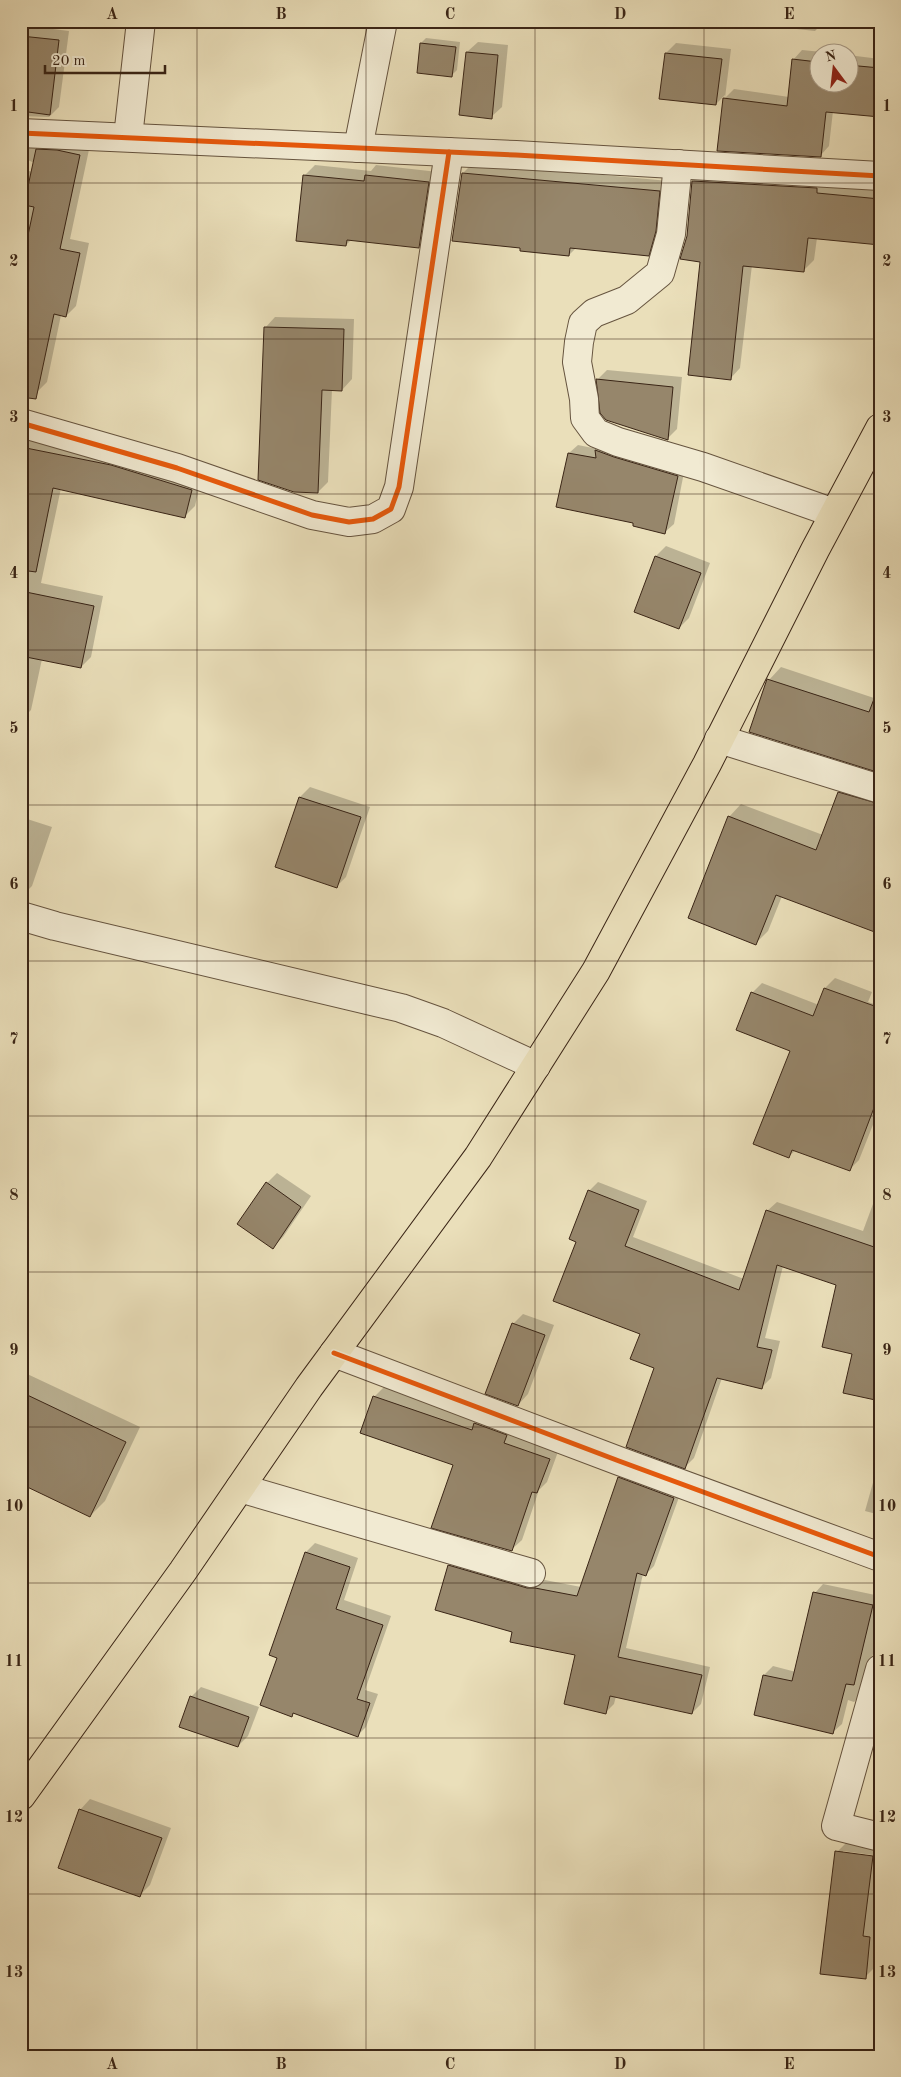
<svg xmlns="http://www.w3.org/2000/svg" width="901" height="2077" font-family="'Old Standard TT',serif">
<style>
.shadow{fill:#0003}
.building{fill:#96866b;stroke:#3a2516}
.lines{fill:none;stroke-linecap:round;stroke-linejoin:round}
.minor-casing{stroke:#66543f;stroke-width:30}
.major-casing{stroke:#3a2516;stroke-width:30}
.minor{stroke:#f1ead2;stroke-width:28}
.major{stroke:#eadfba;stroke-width:28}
.cycleway-casing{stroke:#f1ead2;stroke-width:8}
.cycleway{stroke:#e8590c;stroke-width:5}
.grid{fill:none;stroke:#3a2516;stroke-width:1;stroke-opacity:0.55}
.neatline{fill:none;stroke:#3a2516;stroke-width:2}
.grid-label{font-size:16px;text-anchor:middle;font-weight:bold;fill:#3a2516}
</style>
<rect width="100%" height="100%" fill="#eadfba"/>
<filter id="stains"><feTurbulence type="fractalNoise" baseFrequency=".004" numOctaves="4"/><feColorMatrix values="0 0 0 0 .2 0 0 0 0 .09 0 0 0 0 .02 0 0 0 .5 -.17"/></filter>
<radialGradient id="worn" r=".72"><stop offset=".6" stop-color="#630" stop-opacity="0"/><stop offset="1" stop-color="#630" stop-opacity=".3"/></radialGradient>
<!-- shadow -->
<g class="shadow">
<polygon points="760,21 825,21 815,31 759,25"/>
<polygon points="21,25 69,31 59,107 49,117 21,116"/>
<polygon points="426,38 460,42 457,70 452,75 419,72 421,43"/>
<polygon points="478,42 508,45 502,107 491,117 467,52"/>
<polygon points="676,43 731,49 725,98 734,89 789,97 793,60 802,50 822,52 818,52 818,82 848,82 848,55 880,59 880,116 833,111 829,146 820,156 719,150 725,95 716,104 666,53"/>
<polygon points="21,135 90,145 70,239 89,243 76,306 66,316 61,315 47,382 37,392 21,389 21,169 37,173 39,165 21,157"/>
<polygon points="473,163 669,181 658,245 648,255 576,248 569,255 463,173"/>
<polygon points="315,165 371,171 376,165 438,172 429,236 418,247 351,240 346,245 305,175"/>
<polygon points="703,171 880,189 880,244 817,238 814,260 804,270 752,265 740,368 730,379 701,261 688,236 693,181"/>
<polygon points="275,317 354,319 352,379 342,390 332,389 328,482 318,492 265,328"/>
<polygon points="607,370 682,377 677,429 667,439 597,380"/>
<polygon points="21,437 201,480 195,506 185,516 61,488 41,583 103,596 91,657 81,667 42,659 31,710 21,720"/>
<polygon points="578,445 685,467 674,524 665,532 635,522 569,453"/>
<polygon points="666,546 710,563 689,618 679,628 635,612 656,556"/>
<polygon points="781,667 877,699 880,771 769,680"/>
<polygon points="851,781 880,789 880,929 782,896 768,931 756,943 729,817 741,804 823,835 839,793"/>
<polygon points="310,787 370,807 346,877 336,887 277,867 300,797"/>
<polygon points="21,817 52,827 32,886 22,896"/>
<polygon points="835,978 872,992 868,1002 880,1006 880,1107 859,1160 849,1170 796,1150 789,1156 791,1050 752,993 762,983 819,1005 825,988"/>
<polygon points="277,1173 311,1196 283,1237 273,1247 267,1183"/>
<polygon points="598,1182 647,1201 633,1237 744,1279 767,1211 777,1202 863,1231 880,1185 880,1355 858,1354 838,1284 783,1266 765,1338 780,1341 771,1378 762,1387 722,1378 694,1458 685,1467 655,1368 641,1333 578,1241 589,1191"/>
<polygon points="523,1314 554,1325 528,1394 518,1405 513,1324"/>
<polygon points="23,1372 140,1427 105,1501 90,1516 21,1483"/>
<polygon points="384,1387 559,1449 547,1482 539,1490 522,1540 511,1550 455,1465 374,1397"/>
<polygon points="628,1469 682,1489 654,1566 645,1575 643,1574 626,1648 710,1667 701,1704 692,1713 616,1696 614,1704 606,1712 577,1654 514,1631 449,1566 458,1557 536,1580 545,1580 581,1587 619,1478"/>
<polygon points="880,1475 880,1515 865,1511 874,1479"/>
<polygon points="315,1543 358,1558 344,1600 391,1616 365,1690 378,1694 366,1727 358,1735 294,1713 291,1715 279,1657 270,1654 306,1552"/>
<polygon points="823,1584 880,1596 880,1653 873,1654 863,1693 854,1702 848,1700 842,1724 833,1732 755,1714 764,1675 773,1666 796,1672 815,1593"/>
<polygon points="201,1687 259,1707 248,1736 238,1746 191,1697"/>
<polygon points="90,1799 171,1828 150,1885 140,1895 80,1810"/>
<polygon points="846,1843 880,1847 880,1856 843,1851 843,1854 880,1858 880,1921 874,1968 865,1977 837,1852"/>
</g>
<!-- building -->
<g class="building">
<polygon points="21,36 59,40 50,115 21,111"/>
<polygon points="420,43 456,47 452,77 417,73"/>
<polygon points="466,52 498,55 492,119 459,115"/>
<polygon points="665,53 722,59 716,105 659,99"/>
<polygon points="792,59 818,62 818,82 848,82 848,65 880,68 880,117 826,112 821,157 717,151 723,98 787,106"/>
<polygon points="36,149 57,150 80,155 60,249 80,253 66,317 54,314 36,399 21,397 21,268 34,207 24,205"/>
<polygon points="462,173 660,191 656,231 649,256 570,248 569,256 520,251 520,248 452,241"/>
<polygon points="303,175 364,181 365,175 429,182 419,248 347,240 346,246 296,241"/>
<polygon points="692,181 817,188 817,193 880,199 880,245 808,238 804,272 743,266 731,380 688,375 700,262 680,259 687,236"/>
<polygon points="264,327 344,329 342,391 322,390 318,493 294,492 258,480"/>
<polygon points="596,379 673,387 668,440 606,420 600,413"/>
<polygon points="21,447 111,465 192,490 185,518 53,488 36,572 21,570"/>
<polygon points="595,450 614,457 678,476 665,534 633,526 633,523 556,507 568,453 596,458"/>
<polygon points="655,556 701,573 679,629 634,612"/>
<polygon points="21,591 94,606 81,668 21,656"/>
<polygon points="767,679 869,712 877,691 880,691 880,773 749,732"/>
<polygon points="838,792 880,804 880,934 776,895 756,945 688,918 728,816 816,850"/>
<polygon points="299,797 361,817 337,888 275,867"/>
<polygon points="824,988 880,1008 880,1092 850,1171 792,1150 789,1158 753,1144 790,1051 736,1030 751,992 813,1016"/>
<polygon points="266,1182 301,1207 273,1249 237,1224"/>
<polygon points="588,1190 639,1210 625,1246 739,1290 766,1210 880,1249 880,1401 843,1393 852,1354 822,1347 836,1285 777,1265 757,1347 772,1350 762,1389 717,1378 685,1469 626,1447 654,1368 630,1359 640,1334 553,1301 576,1242 569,1239"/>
<polygon points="512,1323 545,1335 518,1406 485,1394"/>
<polygon points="21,1392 126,1442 90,1517 21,1484"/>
<polygon points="373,1396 472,1430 474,1423 507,1435 504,1443 550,1459 537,1493 532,1492 512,1551 431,1528 453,1465 360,1433"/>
<polygon points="618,1477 674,1498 646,1576 637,1573 618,1657 702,1675 692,1714 610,1696 606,1714 564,1704 575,1655 510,1642 512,1632 435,1610 448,1565 527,1588 535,1588 577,1596"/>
<polygon points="305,1552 350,1567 336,1609 383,1625 357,1699 370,1703 358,1737 293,1713 292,1717 260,1705 277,1658 269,1655"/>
<polygon points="813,1592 873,1605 854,1685 846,1684 833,1734 754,1715 763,1675 792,1681"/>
<polygon points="190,1696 249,1717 238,1747 179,1727"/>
<polygon points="79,1809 162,1838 140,1897 58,1868"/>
<polygon points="835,1851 873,1856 863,1936 870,1937 866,1979 820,1974"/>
</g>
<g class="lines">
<defs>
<g id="minor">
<polyline points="21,133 516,155 880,176"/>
<polyline points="128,137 141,21"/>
<polyline points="358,148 383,21"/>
<polyline points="678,164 671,234 660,273 627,300 594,313 583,323 579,342 577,362 584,399 585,418 596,433 618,442 703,467 834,513"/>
<polyline points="21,423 177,468 312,515 349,522 373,519 391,509 399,487 449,152"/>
<polyline points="719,739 880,789"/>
<polyline points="21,916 55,926 401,1008 443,1023 536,1066"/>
<polyline points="334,1353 619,1461 880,1557"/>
<polyline points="240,1488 531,1573"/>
<polyline points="880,1669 836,1826 880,1837"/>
</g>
<polyline id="major" points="21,1796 183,1571 309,1387 478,1157 596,971 707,764 815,550 880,428"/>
</defs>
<!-- minor casing -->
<use href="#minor" class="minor-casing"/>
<!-- major casing -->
<use href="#major" class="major-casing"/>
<!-- minor -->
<use href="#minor" class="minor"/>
<!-- major -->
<use href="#major" class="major"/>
<defs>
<g id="cycleway">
<polyline points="21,133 516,155 880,176"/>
<polyline points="21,423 177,468 312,515 349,522 373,519 391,509 399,487 449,152"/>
<polyline points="334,1353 619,1461 880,1557"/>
</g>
</defs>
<!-- cycleway casing -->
<use href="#cycleway" class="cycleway-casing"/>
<!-- cycleway -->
<use href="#cycleway" class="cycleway"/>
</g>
<!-- grid -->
<path class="grid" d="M197 21V2056M366 21V2056M535 21V2056M704 21V2056M21 183H880M21 339H880M21 494H880M21 650H880M21 805H880M21 961H880M21 1116H880M21 1272H880M21 1427H880M21 1583H880M21 1738H880M21 1894H880"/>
<!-- margin -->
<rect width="901" height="2077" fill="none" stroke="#eadfba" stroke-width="55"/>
<!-- north arrow -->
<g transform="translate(834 68) rotate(345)"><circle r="24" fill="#f1ead2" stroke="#a89b87"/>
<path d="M0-4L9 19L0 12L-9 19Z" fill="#8f2418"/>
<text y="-8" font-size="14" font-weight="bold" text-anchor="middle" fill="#3a2516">N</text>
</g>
<!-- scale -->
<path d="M45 65v8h120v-8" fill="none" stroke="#3a2516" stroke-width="2.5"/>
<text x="52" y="65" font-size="15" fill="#3a2516" stroke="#f1ead2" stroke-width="4" paint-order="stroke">20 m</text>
<rect x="28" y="28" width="846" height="2022" class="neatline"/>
<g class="grid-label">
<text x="112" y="19">A</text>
<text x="281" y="19">B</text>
<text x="450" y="19">C</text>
<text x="620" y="19">D</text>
<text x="789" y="19">E</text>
<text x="14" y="111">1</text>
<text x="887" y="111">1</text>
<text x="14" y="266">2</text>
<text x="887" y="266">2</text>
<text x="14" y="422">3</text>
<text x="887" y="422">3</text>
<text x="14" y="578">4</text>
<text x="887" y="578">4</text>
<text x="14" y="733">5</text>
<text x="887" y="733">5</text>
<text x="14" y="889">6</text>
<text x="887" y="889">6</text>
<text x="14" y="1044">7</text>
<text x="887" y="1044">7</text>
<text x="14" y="1200">8</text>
<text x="887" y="1200">8</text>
<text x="14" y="1355">9</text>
<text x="887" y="1355">9</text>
<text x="14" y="1511">10</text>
<text x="887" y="1511">10</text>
<text x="14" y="1666">11</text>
<text x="887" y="1666">11</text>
<text x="14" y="1822">12</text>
<text x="887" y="1822">12</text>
<text x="14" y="1977">13</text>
<text x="887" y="1977">13</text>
<text x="112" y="2069">A</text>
<text x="281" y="2069">B</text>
<text x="450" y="2069">C</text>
<text x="620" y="2069">D</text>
<text x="789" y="2069">E</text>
</g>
<rect width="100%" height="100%" filter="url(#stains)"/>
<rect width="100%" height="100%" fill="url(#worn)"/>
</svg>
